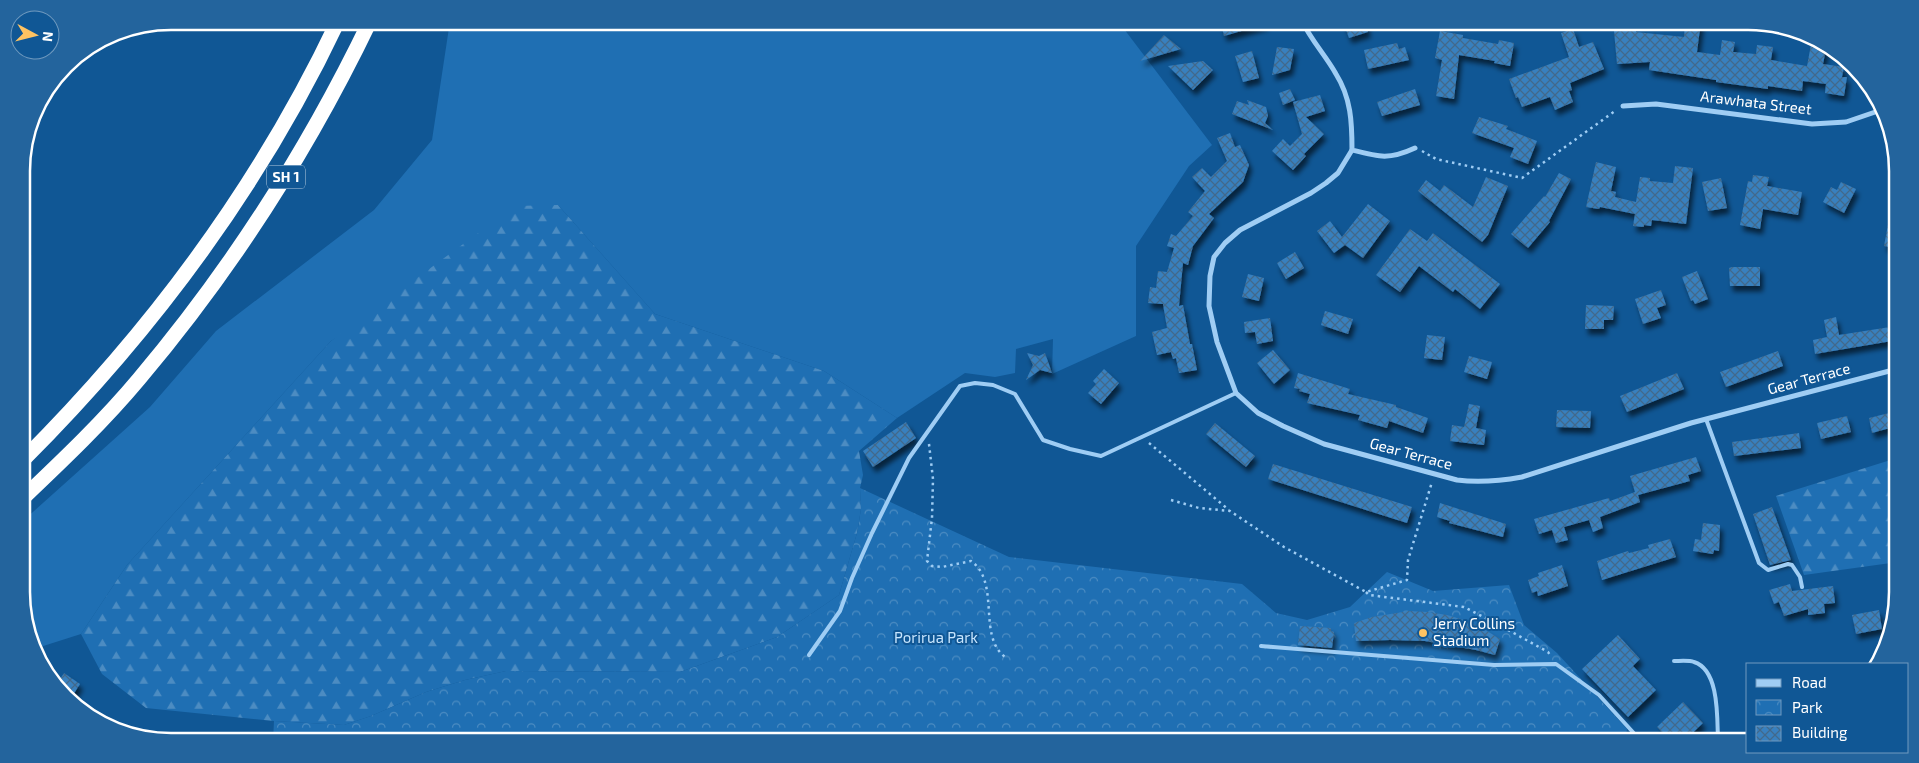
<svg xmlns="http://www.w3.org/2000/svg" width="1919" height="763" font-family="'Exo 2',sans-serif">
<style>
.grass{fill:#1f6fb3}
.forest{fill:url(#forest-firs)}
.park{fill:url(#park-crowns)}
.building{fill:url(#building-cross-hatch);filter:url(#shadow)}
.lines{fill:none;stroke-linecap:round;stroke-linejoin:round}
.path{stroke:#9fcdf4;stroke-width:2.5;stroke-dasharray:2.5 4;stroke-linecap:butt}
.lane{stroke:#9fcdf4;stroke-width:4}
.street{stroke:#9fcdf4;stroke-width:5}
.highway{stroke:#fff;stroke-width:15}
.poi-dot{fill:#ffc362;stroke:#105795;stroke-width:2}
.labels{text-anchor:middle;stroke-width:4;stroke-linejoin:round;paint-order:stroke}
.shield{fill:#105795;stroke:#b7cddf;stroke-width:1}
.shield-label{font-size:14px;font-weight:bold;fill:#fff}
.street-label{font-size:15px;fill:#fff;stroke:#105795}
.poi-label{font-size:15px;fill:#fff;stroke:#105795;text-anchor:start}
.park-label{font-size:15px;fill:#c7e5fe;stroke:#105795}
.rim{fill:none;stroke:#fff;stroke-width:2.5}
</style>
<defs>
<pattern id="forest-firs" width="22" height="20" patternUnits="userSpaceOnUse" patternTransform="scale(1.25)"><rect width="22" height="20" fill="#1f6fb3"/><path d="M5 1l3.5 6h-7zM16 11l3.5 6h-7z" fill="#4c8cc2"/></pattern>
<pattern id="park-crowns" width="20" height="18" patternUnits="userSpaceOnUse" patternTransform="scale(1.25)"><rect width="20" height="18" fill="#1f6fb3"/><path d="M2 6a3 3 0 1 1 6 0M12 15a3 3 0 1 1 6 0" fill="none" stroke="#4c8cc2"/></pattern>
<pattern id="building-cross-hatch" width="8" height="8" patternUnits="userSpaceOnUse" patternTransform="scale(1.25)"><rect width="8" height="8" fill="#3980be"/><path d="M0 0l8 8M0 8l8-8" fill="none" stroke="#42698b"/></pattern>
<filter id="shadow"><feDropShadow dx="3" dy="5.5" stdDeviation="2.5" flood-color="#0009"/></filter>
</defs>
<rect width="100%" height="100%" fill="#105795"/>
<!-- grass -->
<polygon class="grass" points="450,21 1118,21 1212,145 1189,166 1136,246 1136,336 1052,374 1053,339 1016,349 1015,373 995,377 965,373 897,418 824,371 655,314 558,205 331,341 127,565 81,634 37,648 24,621 24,520 150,407 216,331 374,210 432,140"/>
<!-- forest -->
<g class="forest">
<polygon points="558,205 655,314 824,371 897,418 859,451 863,475 860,488 861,509 857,533 839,595 777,637 680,672 506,671 465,680 426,692 371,716 344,725 274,721 146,708 102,674 81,634 127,565 331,341 515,206"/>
<polygon points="1897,458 1898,562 1804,575 1776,496"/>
</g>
<!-- park -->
<polygon class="park" points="860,488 1009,557 1242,584 1276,613 1307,620 1350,607 1387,572 1433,591 1509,585 1524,625 1557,653 1627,729 1625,741 273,742 274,721 344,725 371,716 426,692 465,680 506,671 680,672 777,637 839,595 857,533 861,509"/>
<!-- building -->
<g class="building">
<polygon points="1232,21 1265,21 1266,24 1224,36 1221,24"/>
<polygon points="1343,21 1365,21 1368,32 1349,38"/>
<polygon points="1685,21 1701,21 1697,52 1720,55 1722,40 1735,42 1733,52 1756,54 1757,45 1773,47 1771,60 1807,66 1812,39 1826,49 1823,64 1844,67 1842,77 1847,77 1844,96 1825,93 1826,84 1803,81 1802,91 1768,86 1768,89 1716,82 1716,80 1649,70 1650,62 1617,64 1614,31 1636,30 1636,32 1684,37"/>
<polygon points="1573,29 1579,47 1593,42 1604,69 1570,83 1572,90 1569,91 1573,102 1555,110 1550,97 1522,107 1518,97 1516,98 1509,79 1569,57 1561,33"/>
<polygon points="1440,31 1463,35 1463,38 1498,44 1499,40 1514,43 1510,66 1494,63 1495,61 1459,55 1454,99 1436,96 1442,60 1435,58"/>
<polygon points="1164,35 1181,49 1140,61"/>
<polygon points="1397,43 1399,49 1405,47 1409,60 1368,69 1364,50"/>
<polygon points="1277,47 1294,49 1290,70 1272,75"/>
<polygon points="1252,51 1259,78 1243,82 1235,56"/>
<polygon points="1203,61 1213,70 1193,90 1168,66"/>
<polygon points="1290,89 1295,100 1283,105 1279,93"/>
<polygon points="1415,89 1420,105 1382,116 1377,102"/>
<polygon points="1320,95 1325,111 1306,117 1324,134 1304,154 1306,156 1293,170 1272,151 1283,139 1290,146 1302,134 1293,102"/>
<polygon points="1247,100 1266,107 1268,116 1265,123 1273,130 1232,114 1237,101 1249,105"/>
<polygon points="1479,117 1508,126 1506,129 1537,141 1528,164 1510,157 1514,148 1472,133"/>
<polygon points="1230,133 1235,147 1240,145 1249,165 1243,182 1209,214 1214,218 1193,246 1188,265 1183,263 1179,306 1183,305 1190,344 1192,344 1197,370 1179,373 1176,358 1173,359 1171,352 1157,355 1152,332 1167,328 1163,304 1148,303 1150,287 1156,288 1158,271 1167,272 1174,248 1167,246 1171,234 1176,236 1193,216 1188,212 1205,191 1192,177 1202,168 1211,177 1227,161 1217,138"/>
<polygon points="1596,162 1616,167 1611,191 1616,192 1615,197 1636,202 1640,177 1650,178 1650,181 1673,183 1675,166 1693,168 1686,224 1652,220 1651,226 1644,225 1644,227 1633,226 1635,214 1600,207 1599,209 1586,207"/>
<polygon points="1559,173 1571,179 1549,221 1550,222 1528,248 1511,234 1544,196 1545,197"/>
<polygon points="1753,175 1769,177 1767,186 1802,192 1798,215 1763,209 1760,229 1740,225 1748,181 1752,182"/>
<polygon points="1486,177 1508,186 1488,235 1482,242 1418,191 1426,180 1440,191 1444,185 1473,207"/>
<polygon points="1721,178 1727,208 1708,211 1702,182"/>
<polygon points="1841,182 1856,189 1844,213 1823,202 1831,187 1837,190"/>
<polygon points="1368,204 1390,221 1363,258 1345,245 1334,253 1317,231 1330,221 1342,237"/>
<polygon points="1891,209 1897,209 1897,249 1884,246"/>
<polygon points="1410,229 1427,241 1433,233 1500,284 1480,309 1455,289 1453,292 1419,266 1400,292 1376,275"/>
<polygon points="1295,252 1304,268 1286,279 1277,263"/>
<polygon points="1732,267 1760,267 1760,286 1730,286 1729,268"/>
<polygon points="1697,271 1708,299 1695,304 1693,300 1691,301 1682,277"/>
<polygon points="1248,274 1264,278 1259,301 1242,297"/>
<polygon points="1661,290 1666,305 1657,308 1661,318 1643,324 1635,299"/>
<polygon points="1586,305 1614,306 1613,320 1604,320 1604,329 1585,329"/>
<polygon points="1325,311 1353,319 1348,334 1321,325"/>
<polygon points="1836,317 1839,335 1890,327 1892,341 1815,354 1813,340 1827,337 1824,320"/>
<polygon points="1270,318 1273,341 1257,344 1255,332 1245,333 1244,322"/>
<polygon points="1427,335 1445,337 1442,360 1424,358"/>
<polygon points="1273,350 1290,370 1274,384 1257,363"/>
<polygon points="1778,351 1783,366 1726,387 1720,372"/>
<polygon points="1027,353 1039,356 1045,353 1052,373 1040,370 1026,380 1033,365"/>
<polygon points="1469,356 1492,362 1487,379 1464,372"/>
<polygon points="1104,369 1119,383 1101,404 1088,393 1096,384 1093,381"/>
<polygon points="1298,373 1350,389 1348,394 1396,405 1396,407 1428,418 1423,433 1389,421 1387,428 1358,420 1360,415 1307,403 1310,394 1299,391 1300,389 1294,388"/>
<polygon points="1677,373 1684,389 1627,412 1620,396"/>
<polygon points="1469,404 1480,406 1476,428 1486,430 1484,445 1450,441 1452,425 1464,427"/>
<polygon points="1557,410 1591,411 1590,428 1556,427"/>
<polygon points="1897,411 1897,426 1872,433 1869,418"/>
<polygon points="1847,416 1851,432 1821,439 1817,423"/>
<polygon points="906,422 916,438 873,467 863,451"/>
<polygon points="1215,423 1255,456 1246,467 1206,434"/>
<polygon points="1799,433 1801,448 1734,456 1732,442"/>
<polygon points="1696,457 1701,471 1688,475 1690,481 1638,495 1640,502 1600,517 1603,528 1593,532 1589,520 1564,527 1568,540 1556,543 1552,530 1539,534 1534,519 1609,498 1610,501 1635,492 1630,476"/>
<polygon points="1273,464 1412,507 1407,523 1268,479"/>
<polygon points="1440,503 1506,524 1503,537 1449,523 1450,521 1437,517"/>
<polygon points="1772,507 1791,560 1770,565 1753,514"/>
<polygon points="1703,523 1720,525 1719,551 1714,550 1713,554 1693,551 1695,539 1701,540"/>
<polygon points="1670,539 1676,557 1602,580 1597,561 1628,551 1629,553 1649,548 1648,545"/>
<polygon points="1562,565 1568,586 1538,596 1537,591 1532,593 1528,580 1539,576 1538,573"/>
<polygon points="1790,584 1792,591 1833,586 1835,603 1824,604 1825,613 1808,615 1808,609 1784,616 1779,602 1774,604 1769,590"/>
<polygon points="1879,610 1882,629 1856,634 1852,615"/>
<polygon points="1409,611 1428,612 1447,615 1464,620 1482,628 1500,639 1495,655 1476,650 1425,641 1390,640 1356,641 1354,623 1372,617"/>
<polygon points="1300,626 1331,628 1331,631 1334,632 1332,648 1298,645"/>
<polygon points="1618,635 1640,659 1633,666 1656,690 1628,717 1582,669"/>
<polygon points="64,673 80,684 73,695 57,684"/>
<polygon points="1683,702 1703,723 1684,741 1670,741 1657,727"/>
</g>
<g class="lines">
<!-- path -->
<g class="path">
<polyline points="1422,151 1436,159 1522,178 1615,111"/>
<polyline points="1149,443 1229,510"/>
<path d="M929 444 933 479 932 518 927 561 932 566 942 567 971 561C1001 582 977 636 1005 657"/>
<polyline points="1171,500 1199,508 1230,511 1284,547 1366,592 1407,580 1408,560 1432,482"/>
<polyline points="1366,592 1369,595 1464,607 1501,626 1548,652 1550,655"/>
</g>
<!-- lane -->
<g class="lane">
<polyline points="1706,419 1759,563 1768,570 1788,564 1792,565 1800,577 1802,587"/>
<polyline points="1261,646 1494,665 1556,664 1599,695 1641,741"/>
<polyline points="809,655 840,611 852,578 872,533 909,458 960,386 975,383 993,385 1015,394 1043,440 1070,449 1101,456 1236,393"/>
<path d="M1674 661C1680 661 1689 660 1694 662 1720 670 1717 720 1718 741"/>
<polyline points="1740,741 1748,738"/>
</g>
<!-- street -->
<g class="street">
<path d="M1302 21C1311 40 1326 56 1336 74 1351 98 1352 122 1352 150 1379 157 1389 160 1415 148"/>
<polyline points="1623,106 1656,104 1812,124 1846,122 1884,109"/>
<path d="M1352 150 1338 173 1326 183 1311 193 1240 230 1225 243 1214 257 1210 276 1209 306 1217 342 1236 393 1258 413 1283 426 1324 444 1457 480C1479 483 1500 481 1522 477L1691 423 1897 369"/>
</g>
<!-- highway -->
<g class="highway">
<path d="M23 460C152 331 260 186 338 21"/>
<path d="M23 498C63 460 104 421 139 379 231 270 308 150 370 21"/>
</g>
</g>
<!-- markers -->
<circle class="poi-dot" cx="1423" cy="633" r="5"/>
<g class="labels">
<!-- shield labels -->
<rect class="shield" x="267" y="165.5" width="38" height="23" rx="4"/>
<g class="shield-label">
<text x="286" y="182">SH 1</text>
</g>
<!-- street labels -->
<g class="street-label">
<text transform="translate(1756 103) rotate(7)" y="5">Arawhata Street</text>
<text transform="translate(1809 379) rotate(-15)" y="5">Gear Terrace</text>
<text transform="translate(1411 454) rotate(15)" y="5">Gear Terrace</text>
</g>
<!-- poi labels -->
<g class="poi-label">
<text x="1433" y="629">Jerry Collins<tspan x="1433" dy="17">Stadium</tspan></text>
</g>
<!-- park labels -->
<g class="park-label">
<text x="936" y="643">Porirua Park</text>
</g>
</g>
<!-- crop -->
<path d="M0 0H1919V763H0ZM171 30H1748A141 141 0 0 1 1889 171V592A141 141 0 0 1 1748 733H171A141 141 0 0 1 30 592V171A141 141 0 0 1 171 30Z" fill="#23649d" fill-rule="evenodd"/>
<path class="rim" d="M171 30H1748A141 141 0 0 1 1889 171V592A141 141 0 0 1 1748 733H171A141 141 0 0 1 30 592V171A141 141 0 0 1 171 30Z"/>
<!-- legend -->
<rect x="1746" y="663" width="162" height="90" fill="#105795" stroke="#709abf"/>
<rect x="1756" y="679" width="25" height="8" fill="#9fcdf4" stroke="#709abf"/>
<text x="1792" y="688" font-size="15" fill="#ffffff">Road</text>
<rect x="1756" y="700" width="25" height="15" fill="url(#park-crowns)" stroke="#709abf"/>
<text x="1792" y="713" font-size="15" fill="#ffffff">Park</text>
<rect x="1756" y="726" width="25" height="15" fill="url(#building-cross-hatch)" stroke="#709abf"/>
<text x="1792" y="738" font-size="15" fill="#ffffff">Building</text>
<!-- north arrow -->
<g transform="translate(35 35) rotate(97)"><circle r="24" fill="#105795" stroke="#709abf"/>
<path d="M0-4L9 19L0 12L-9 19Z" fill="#ffc362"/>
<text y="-8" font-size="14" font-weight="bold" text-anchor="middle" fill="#ffffff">N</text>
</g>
</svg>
